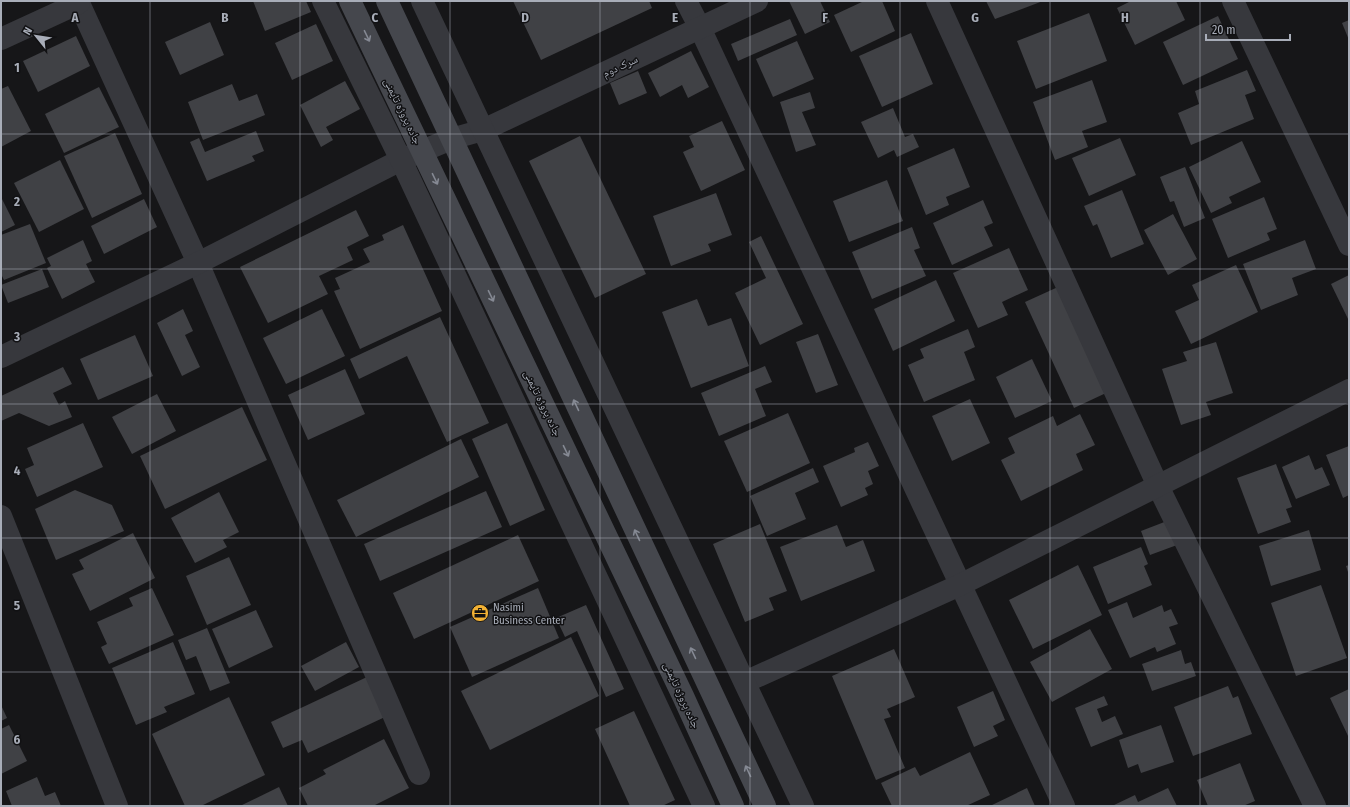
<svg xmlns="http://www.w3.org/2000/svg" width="1350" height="807" font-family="'Fira Sans Condensed','Noto Naskh Arabic',sans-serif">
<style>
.building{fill:#404145}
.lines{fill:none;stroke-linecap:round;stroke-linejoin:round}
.minor{stroke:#37383d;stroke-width:22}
.tertiary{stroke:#37383d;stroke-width:22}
.secondary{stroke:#45474d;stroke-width:22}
.oneway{stroke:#858993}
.grid{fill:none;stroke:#a8adb8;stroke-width:1;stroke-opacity:0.55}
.labels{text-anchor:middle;stroke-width:3;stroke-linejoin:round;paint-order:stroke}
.street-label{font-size:11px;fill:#a8adb8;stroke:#111113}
.poi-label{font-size:11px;fill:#a8adb8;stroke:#111113;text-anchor:start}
.grid-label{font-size:13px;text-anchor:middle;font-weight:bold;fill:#a8adb8;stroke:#111113;stroke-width:3;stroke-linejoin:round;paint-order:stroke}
</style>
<rect width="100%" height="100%" fill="#161618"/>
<!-- building -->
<g class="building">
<polygon points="253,1 306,1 311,12 265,31"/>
<polygon points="513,1 649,1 652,8 541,60"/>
<polygon points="789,1 820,1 830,22 805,34"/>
<polygon points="864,1 882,1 895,31 851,52 834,15"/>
<polygon points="986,1 1043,1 995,19"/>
<polygon points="1131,1 1176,1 1185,20 1135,45 1117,8"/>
<polygon points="1089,13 1107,61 1036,89 1017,41"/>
<polygon points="1218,16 1238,59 1183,85 1163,42"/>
<polygon points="790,19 797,35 738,61 731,44"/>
<polygon points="1349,20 1349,40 1342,23"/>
<polygon points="210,22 224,55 180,75 165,42"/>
<polygon points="316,24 333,61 292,80 275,43"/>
<polygon points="911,33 933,84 882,107 859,56"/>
<polygon points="76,36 90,66 38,92 23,61"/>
<polygon points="797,41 814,79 773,97 756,59"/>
<polygon points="691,51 709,87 688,98 682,85 660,97 648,73"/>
<polygon points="1247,70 1256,91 1245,95 1254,119 1191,145 1178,113 1199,104 1195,91"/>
<polygon points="638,71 647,93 619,105 610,83"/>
<polygon points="1092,80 1107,122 1082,131 1088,147 1055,160 1033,102"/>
<polygon points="345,81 360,109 326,127 333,140 321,147 300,105"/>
<polygon points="232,84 239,101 257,94 265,115 203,140 188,102"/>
<polygon points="8,86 31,131 1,147 1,89"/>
<polygon points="99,87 119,127 64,153 45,114"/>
<polygon points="810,92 815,108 802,112 816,145 796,152 780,102"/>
<polygon points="893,108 905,137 913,134 919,147 897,157 894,150 878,158 861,122"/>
<polygon points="722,121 745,170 701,191 683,152 694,147 689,136"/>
<polygon points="256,131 264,151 252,156 255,161 207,181 190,142 199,138 205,152"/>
<polygon points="115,133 142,194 92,218 64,156"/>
<polygon points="580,136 646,274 595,298 529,161"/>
<polygon points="1120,138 1136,175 1089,196 1072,158"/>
<polygon points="1242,141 1261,182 1229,197 1232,203 1211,213 1189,167"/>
<polygon points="954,148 970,187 946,197 949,205 926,215 907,168"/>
<polygon points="60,160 84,209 39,232 14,183"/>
<polygon points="1185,167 1205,218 1184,227 1174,201 1170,202 1160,177"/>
<polygon points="887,180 903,221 849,242 833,201"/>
<polygon points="1122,190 1144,244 1111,258 1097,224 1093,226 1084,206"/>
<polygon points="716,193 732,235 708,244 711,251 671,266 653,216"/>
<polygon points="1,197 15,225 1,232"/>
<polygon points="1264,197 1277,229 1267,233 1270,240 1228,258 1212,219"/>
<polygon points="144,199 157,227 104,254 91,226"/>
<polygon points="983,200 993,223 984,227 993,246 952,265 933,223"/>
<polygon points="356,210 369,236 347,247 353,260 319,276 328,294 268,323 240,267"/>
<polygon points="1173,214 1197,259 1168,275 1144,230"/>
<polygon points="30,224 46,263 4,280 1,274 1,235"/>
<polygon points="403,225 442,311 360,349 334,291 340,289 335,278 370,262 363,249 384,240 382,235"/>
<polygon points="912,227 920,248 914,250 926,276 872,299 852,252"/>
<polygon points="761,236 803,324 760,345 735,293 766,278 749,242"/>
<polygon points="83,240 92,261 86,264 95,282 62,299 47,268 51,266 47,258"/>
<polygon points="1305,240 1316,269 1292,278 1298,295 1261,310 1243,264"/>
<polygon points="1009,248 1028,290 1002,302 1008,315 978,328 953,273"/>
<polygon points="1236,265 1258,312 1191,344 1175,311 1199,300 1192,285"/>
<polygon points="42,269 49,287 8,303 1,285"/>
<polygon points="1349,275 1349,321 1331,284"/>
<polygon points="936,280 955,321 893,351 874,309"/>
<polygon points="1058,287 1106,393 1074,408 1025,302"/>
<polygon points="697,299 708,326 731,318 749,366 691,388 662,312"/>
<polygon points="183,309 193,331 185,335 200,367 182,376 157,323"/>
<polygon points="322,309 345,356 286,384 263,338"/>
<polygon points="440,317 489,423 447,442 407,356 359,379 350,359"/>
<polygon points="968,329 975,347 964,352 975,380 924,402 908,365 924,358 920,349"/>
<polygon points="818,334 838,385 816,393 796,342"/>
<polygon points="135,335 153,376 98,400 80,359"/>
<polygon points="1216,342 1233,393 1206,402 1211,415 1181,425 1162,369 1187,361 1183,352"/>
<polygon points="1032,359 1052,401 1015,418 996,377"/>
<polygon points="765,366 772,382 755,389 766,416 719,436 701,393"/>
<polygon points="63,367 72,384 53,393 59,405 65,401 72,417 49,426 19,413 1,421 1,396"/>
<polygon points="345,369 365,414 308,440 288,395"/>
<polygon points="157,394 176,431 132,454 112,417"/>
<polygon points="970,399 990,443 952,461 932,416"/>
<polygon points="242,407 267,460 165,509 140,456"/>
<polygon points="788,413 810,463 747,492 724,441"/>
<polygon points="1080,414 1095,445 1076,454 1083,470 1021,501 1001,460 1015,453 1008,438 1053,416 1057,426"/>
<polygon points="83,423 103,467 37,497 25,469 34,465 27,448"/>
<polygon points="507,423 545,510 510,526 472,439"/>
<polygon points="461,439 479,477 356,537 337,500"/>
<polygon points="868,442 879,466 868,471 873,484 865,488 868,495 841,507 823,466 855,452 854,448"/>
<polygon points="1349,446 1349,495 1343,498 1326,455"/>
<polygon points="1309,455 1315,470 1322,467 1330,485 1296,499 1282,467"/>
<polygon points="1276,464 1292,507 1286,509 1291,522 1258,534 1237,478"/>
<polygon points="813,468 819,482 795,493 806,519 767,536 750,496"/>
<polygon points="75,490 112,505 124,531 56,560 35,509"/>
<polygon points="486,491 502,527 380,581 364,544"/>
<polygon points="219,492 239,532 223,540 227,547 195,563 171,518"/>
<polygon points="1167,521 1177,545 1150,555 1141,531"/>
<polygon points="760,524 787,591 769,598 774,610 745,622 713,544"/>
<polygon points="837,525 846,547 863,540 875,571 801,601 780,547"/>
<polygon points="1309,530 1321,570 1271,586 1259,546"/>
<polygon points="133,533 155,578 90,611 72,574 84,569 79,560"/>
<polygon points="518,535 539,581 414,639 393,593"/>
<polygon points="1141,547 1148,564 1144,566 1152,585 1108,604 1093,567"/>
<polygon points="229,557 251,605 207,625 186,576"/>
<polygon points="1078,565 1102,615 1033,649 1009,600"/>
<polygon points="1349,565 1349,575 1346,566"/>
<polygon points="1321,585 1347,658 1296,676 1271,603"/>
<polygon points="152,588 174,635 109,664 101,647 107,644 97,622 133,606 129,598"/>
<polygon points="538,588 559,638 472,677 450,627"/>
<polygon points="1127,602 1133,618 1162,605 1164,612 1171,609 1178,624 1169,627 1176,644 1157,652 1155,647 1130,658 1108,610"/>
<polygon points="586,605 624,689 606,697 577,631 565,637 556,618"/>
<polygon points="256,610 273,647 229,668 212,629"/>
<polygon points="207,628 230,683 210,691 196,656 186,660 178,640"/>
<polygon points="1090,629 1112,669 1052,702 1030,662"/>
<polygon points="571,637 599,696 490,750 461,691"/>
<polygon points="173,642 195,694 164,707 167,712 136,725 112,668"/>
<polygon points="346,642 359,667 315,691 301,666"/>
<polygon points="894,649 915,697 887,709 891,717 884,719 905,768 876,780 832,676"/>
<polygon points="1181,650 1185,664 1191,662 1196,676 1152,691 1142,664"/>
<polygon points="367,677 385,717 308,753 302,740 283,748 271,722"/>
<polygon points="1228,686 1233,698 1238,696 1252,734 1193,756 1174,707"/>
<polygon points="1349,689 1349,738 1330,698"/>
<polygon points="993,691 1005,720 993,726 998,736 974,747 957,707"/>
<polygon points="1104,696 1108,705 1097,709 1102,722 1115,716 1123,734 1091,747 1075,708"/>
<polygon points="229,697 265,775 201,806 185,806 152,734"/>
<polygon points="1,705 7,718 1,721"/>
<polygon points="634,711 675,800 662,806 630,806 595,729"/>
<polygon points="9,725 27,761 1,774 1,729"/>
<polygon points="1161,725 1174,762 1141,773 1138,764 1128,768 1119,740"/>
<polygon points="384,739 409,788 373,806 308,806 299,788 326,774 323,770"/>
<polygon points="970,752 990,795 966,806 892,806 881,783 915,767 920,776"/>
<polygon points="1240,763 1255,801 1243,806 1208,806 1197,780"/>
<polygon points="37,777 45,796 55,792 61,806 12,806 6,791"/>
<polygon points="279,787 288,806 240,806"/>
<polygon points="1027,788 1035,806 990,806"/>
<polygon points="1168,788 1177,806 1112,806 1135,795 1138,802"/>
</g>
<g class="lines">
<!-- minor -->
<g class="minor">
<polyline points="78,1 198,263 419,774"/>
<polyline points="686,1 700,28 1064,806"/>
<polyline points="937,1 1158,486 1315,806"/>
<polyline points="1233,1 1349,245"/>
<polyline points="1,39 79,3"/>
<polyline points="1,357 198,263 401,160 451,139 483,130 757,1"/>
<polyline points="1,516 117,806"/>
<polyline points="745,682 960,585 1349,390"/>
</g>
<!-- tertiary -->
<g class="tertiary">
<polyline points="323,1 401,160 704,806"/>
<polyline points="422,1 803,806"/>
</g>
<!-- secondary -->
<g class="secondary">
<polyline points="350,1 683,696 733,806"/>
<polyline points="387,1 765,806"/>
</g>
</g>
<!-- one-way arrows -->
<defs><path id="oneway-shaft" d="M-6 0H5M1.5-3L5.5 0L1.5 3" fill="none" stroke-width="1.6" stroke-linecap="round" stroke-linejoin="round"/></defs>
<g class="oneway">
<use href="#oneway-shaft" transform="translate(367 36) rotate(64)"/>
<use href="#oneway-shaft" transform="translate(435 179) rotate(64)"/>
<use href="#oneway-shaft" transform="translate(491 296) rotate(64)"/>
<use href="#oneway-shaft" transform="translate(576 405) rotate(-115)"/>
<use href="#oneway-shaft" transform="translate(566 451) rotate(64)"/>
<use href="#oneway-shaft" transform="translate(637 535) rotate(-115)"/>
<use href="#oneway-shaft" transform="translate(693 653) rotate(-115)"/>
<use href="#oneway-shaft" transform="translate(748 771) rotate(-115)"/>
</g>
<!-- grid -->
<path class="grid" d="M150 1V806M300 1V806M450 1V806M600 1V806M750 1V806M900 1V806M1050 1V806M1200 1V806M1 134H1349M1 269H1349M1 404H1349M1 538H1349M1 672H1349"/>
<!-- icons -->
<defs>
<symbol id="office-disc" viewBox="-11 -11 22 22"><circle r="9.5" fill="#f2b134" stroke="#111113"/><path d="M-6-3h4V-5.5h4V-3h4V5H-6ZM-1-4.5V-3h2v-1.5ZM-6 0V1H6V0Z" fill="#111"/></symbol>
</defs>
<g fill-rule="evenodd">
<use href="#office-disc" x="470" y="603" width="20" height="20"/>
</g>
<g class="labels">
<!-- street labels -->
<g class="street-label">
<text transform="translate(620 66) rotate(-25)" y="4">سرک دوم</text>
<text transform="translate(403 111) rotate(64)" y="4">جاده پروژه تایمنی</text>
<text transform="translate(543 403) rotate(64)" y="4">جاده پروژه تایمنی</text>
<text transform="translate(682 695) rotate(65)" y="4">جاده پروژه تایمنی</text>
</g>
<!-- poi labels -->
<g class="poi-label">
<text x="493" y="611">Nasimi<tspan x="493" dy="13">Business Center</tspan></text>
</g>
</g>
<g class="grid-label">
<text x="75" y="22">A</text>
<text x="225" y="22">B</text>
<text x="375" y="22">C</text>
<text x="525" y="22">D</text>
<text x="675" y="22">E</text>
<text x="825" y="22">F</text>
<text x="975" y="22">G</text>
<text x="1125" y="22">H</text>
<text x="17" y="72">1</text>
<text x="17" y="206">2</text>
<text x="17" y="341">3</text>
<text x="17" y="475">4</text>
<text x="17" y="610">5</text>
<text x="17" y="744">6</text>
</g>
<!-- border -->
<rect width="1350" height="807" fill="none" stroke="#a8adb8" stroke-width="4"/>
<!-- north arrow -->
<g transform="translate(36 36) rotate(300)" stroke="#111113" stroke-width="3" paint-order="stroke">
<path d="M0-3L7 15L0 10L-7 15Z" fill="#a8adb8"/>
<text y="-6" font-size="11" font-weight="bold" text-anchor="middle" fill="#a8adb8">N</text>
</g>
<!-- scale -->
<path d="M1206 34v6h84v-6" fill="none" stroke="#a8adb8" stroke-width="2"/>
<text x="1212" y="34" font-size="12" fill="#a8adb8" stroke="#111113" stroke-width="3" paint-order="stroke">20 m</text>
</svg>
